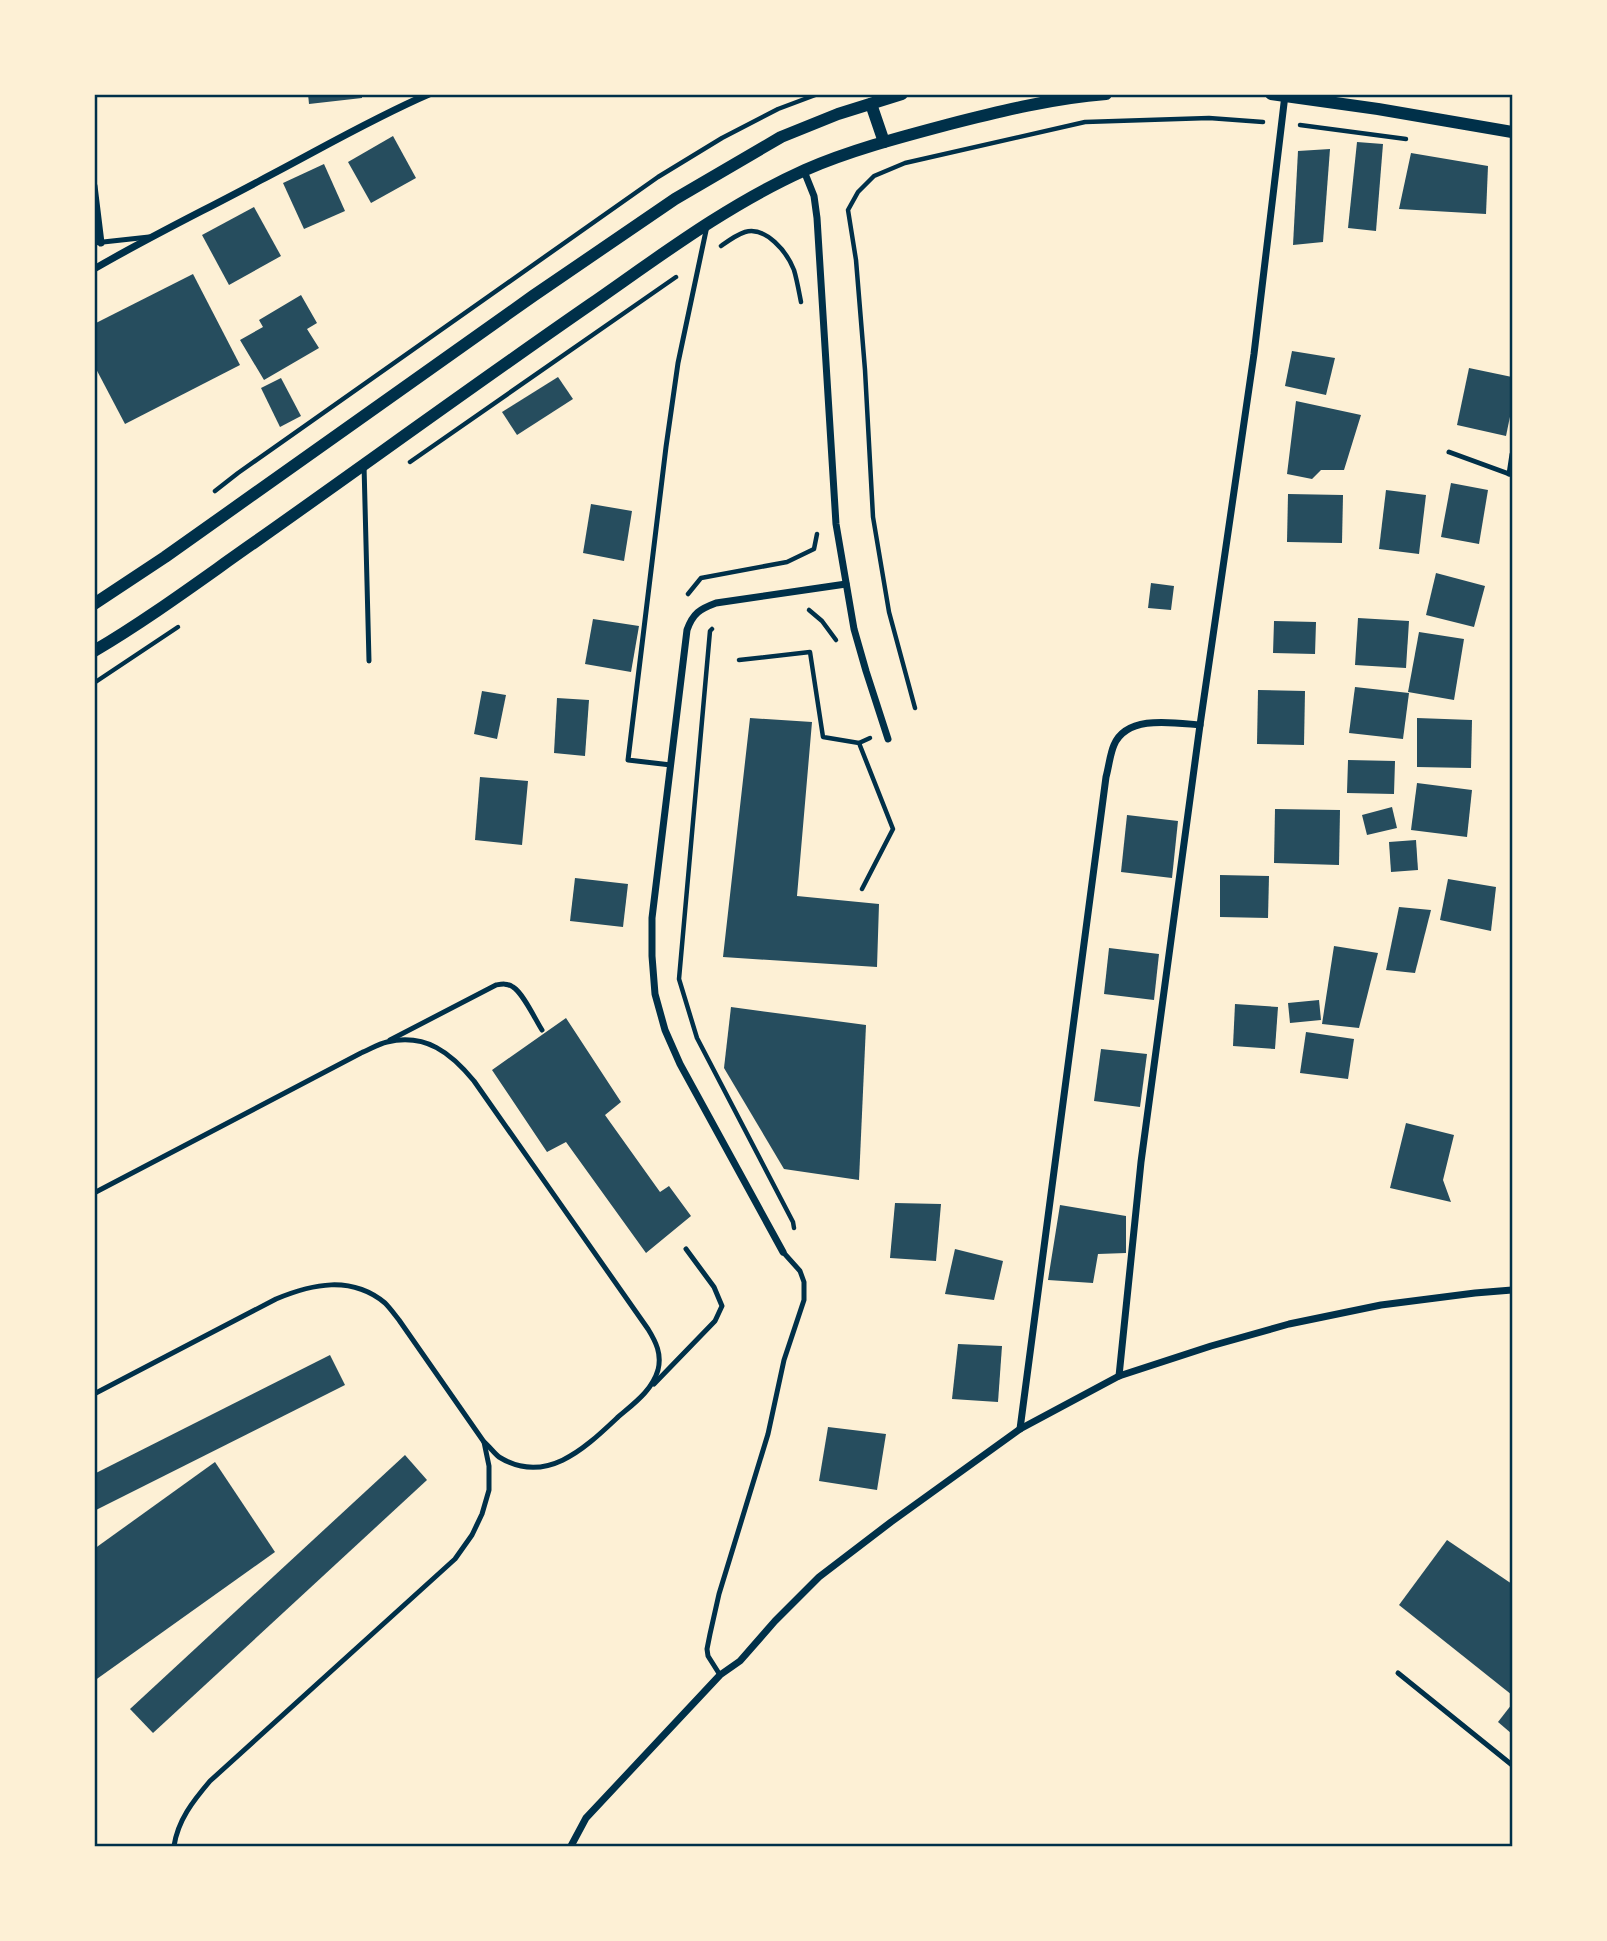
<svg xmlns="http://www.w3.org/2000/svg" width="1607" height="1941" font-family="Arial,sans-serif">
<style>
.building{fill:#264d5e}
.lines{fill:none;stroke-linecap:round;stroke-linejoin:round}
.path{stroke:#003049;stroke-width:4.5}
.service{stroke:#003049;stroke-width:5}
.minor{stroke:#003049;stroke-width:7}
.tertiary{stroke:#003049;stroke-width:12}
.neatline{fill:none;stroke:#003049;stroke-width:2.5}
</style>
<rect width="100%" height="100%" fill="#fdf0d5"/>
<!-- building -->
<g class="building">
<polygon points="308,94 362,94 362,98 309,104"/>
<polygon points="393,136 416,178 371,203 348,162"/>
<polygon points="1357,142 1383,144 1376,231 1348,228"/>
<polygon points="1330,149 1323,242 1293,245 1298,151"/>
<polygon points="1411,153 1488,166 1486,214 1399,209"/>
<polygon points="324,164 345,211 304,229 283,183"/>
<polygon points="254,207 281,256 229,285 202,235"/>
<polygon points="193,274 240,365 125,424 94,365 94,324"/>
<polygon points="301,295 317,323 307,329 319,348 264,380 240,340 263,327 259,320"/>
<polygon points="1292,351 1335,358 1326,395 1285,386"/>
<polygon points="1469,368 1512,377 1512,407 1506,436 1457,425"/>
<polygon points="558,377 573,399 517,435 502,412"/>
<polygon points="281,378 301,416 280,427 261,388"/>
<polygon points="1296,401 1361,415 1344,470 1321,470 1312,479 1287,474"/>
<polygon points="1451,483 1488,490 1479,544 1441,537"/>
<polygon points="1386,490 1426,495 1419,554 1379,549"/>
<polygon points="1288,494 1343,495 1342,543 1287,542"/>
<polygon points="591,504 632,511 624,561 583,553"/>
<polygon points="1436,573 1485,586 1474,627 1426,615"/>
<polygon points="1151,583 1174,586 1171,610 1148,608"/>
<polygon points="1358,618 1409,621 1406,668 1355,665"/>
<polygon points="593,619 639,626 631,672 585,664"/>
<polygon points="1274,621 1316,622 1315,654 1273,653"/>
<polygon points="1419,632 1464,639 1454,700 1408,692"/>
<polygon points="1355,687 1409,693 1403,739 1349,733"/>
<polygon points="1258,690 1305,691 1304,745 1257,744"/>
<polygon points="482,691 506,695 497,739 474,734"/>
<polygon points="557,698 589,700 585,756 554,753"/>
<polygon points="750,718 812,722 797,896 879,904 877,967 723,957"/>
<polygon points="1417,718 1472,720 1471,768 1417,767"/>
<polygon points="1348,760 1395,761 1394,794 1347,793"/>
<polygon points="480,777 528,781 522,845 475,840"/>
<polygon points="1417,783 1472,790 1467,837 1411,830"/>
<polygon points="1392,807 1397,828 1367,835 1362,815"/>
<polygon points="1275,809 1340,810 1339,865 1274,863"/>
<polygon points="1127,815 1178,821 1172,878 1121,872"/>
<polygon points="1416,840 1418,870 1391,872 1389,842"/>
<polygon points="1220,875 1269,876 1268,918 1220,917"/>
<polygon points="575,878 628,884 623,927 570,921"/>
<polygon points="1448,879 1496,887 1491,931 1440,920"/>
<polygon points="1399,907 1431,910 1415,973 1386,970"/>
<polygon points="1334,946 1378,953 1359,1028 1322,1024"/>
<polygon points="1109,948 1159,954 1154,1000 1104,994"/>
<polygon points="1319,1000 1321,1020 1290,1023 1288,1003"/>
<polygon points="1235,1004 1278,1007 1275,1049 1233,1046"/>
<polygon points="731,1007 866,1025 859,1180 784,1169 724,1068"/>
<polygon points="566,1018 621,1102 605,1115 660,1192 669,1186 691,1216 646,1253 566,1142 547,1152 492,1070"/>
<polygon points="1306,1032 1354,1039 1348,1079 1300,1073"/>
<polygon points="1101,1049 1147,1054 1140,1107 1094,1101"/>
<polygon points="1406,1123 1454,1135 1443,1180 1451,1202 1390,1188"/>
<polygon points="895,1203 941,1204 936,1261 890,1258"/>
<polygon points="1060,1205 1126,1216 1126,1253 1098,1254 1093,1283 1048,1280"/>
<polygon points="955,1249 1003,1261 994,1300 945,1294"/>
<polygon points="958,1344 1002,1346 998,1402 952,1399"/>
<polygon points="330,1355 345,1385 94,1511 94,1474"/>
<polygon points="828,1427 886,1434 877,1490 819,1481"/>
<polygon points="405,1455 427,1480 153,1733 130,1709"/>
<polygon points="215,1462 275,1552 94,1681 94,1549"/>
<polygon points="1447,1540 1512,1584 1512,1695 1399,1605"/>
<polygon points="1512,1704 1512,1734 1498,1722"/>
</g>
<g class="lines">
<!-- path -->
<g class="path">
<polyline points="1300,125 1406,139"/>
<path d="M721 246C728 241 736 235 745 232 766 226 787 252 794 270 797 280 799 292 801 302"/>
<polyline points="410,462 676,277"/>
<polyline points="215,491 238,473 658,177 722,138 778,109 818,94"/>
<polyline points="688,594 701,578 787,562 814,549 817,534"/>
<polyline points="809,610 822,621 836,640"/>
<polyline points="712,629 710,631 679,979 697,1038 793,1222 794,1228"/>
<polyline points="739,660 810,652 823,737 859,743 893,829 862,889"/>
<polyline points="94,683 178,627"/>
<polyline points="915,708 889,612 873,517 865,370 856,260 848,210 858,192 874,176 905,163 1085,122 1209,118 1263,122"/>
<polyline points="859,743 870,738"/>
</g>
<!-- service -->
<g class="service">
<polyline points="94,243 149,237"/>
<polyline points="1449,452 1512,475"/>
<polyline points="364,465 369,661"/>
<polyline points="1509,474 1512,454"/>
<polyline points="671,765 628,760 666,447 678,363 707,226"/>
<path d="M390 1040 496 985C502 984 507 983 513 987 523 993 535 1019 542 1030"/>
<path d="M94 1193 361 1053C369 1050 378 1044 387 1042 426 1033 451 1053 474 1081L648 1329C656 1342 662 1354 658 1370 652 1391 633 1404 617 1418 585 1448 546 1486 499 1457 494 1453 489 1446 484 1442"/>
<polyline points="654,1384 715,1321 722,1306 714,1287 686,1249"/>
<path d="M94 1394 276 1299C312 1284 351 1275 385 1303 390 1308 395 1315 399 1320L484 1442 489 1466V1490L482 1514 472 1535 455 1559 210 1781C193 1801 178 1820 174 1846"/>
<polyline points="1398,1673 1512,1765"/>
<polyline points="720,1675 708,1656 707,1649 710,1634 719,1594 768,1434 784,1360 804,1300 804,1282 800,1271 783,1252"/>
</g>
<!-- minor -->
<g class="minor">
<polyline points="804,171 814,196 817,218 836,524 854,629 866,671 888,739"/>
<polyline points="94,186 101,243"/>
<path d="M94 269C149 237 205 210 261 180 317 151 371 119 429 94"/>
<path d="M783 1252 680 1064 665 1030 655 994 652 956V918L687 630C693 613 700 609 716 603L846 584"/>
<polyline points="1119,1376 1141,1162 1200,725 1254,354 1285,95"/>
<path d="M1020 1429 1106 777C1109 766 1110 754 1114 745 1127 714 1175 723 1200 725"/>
<polyline points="571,1846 586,1818 720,1675 740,1661 775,1621 819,1577 891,1522 1020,1429 1119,1376 1211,1346 1289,1324 1381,1305 1475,1293 1512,1290"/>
</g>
<!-- tertiary -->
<g class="tertiary">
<polyline points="1271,94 1378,109 1512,132"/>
<polyline points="871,104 884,142"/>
<polyline points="94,604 165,557 533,296 675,199 781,137 838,114 902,94"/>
<path d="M94 651C150 618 202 579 255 542 367 463 478 382 591 304 660 256 727 205 805 170 851 150 901 137 950 124 1001 111 1054 98 1106 94"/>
</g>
</g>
<!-- border -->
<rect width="1607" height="1941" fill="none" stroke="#fdf0d5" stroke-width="192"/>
<rect x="96" y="96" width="1415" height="1749" class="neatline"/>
</svg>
